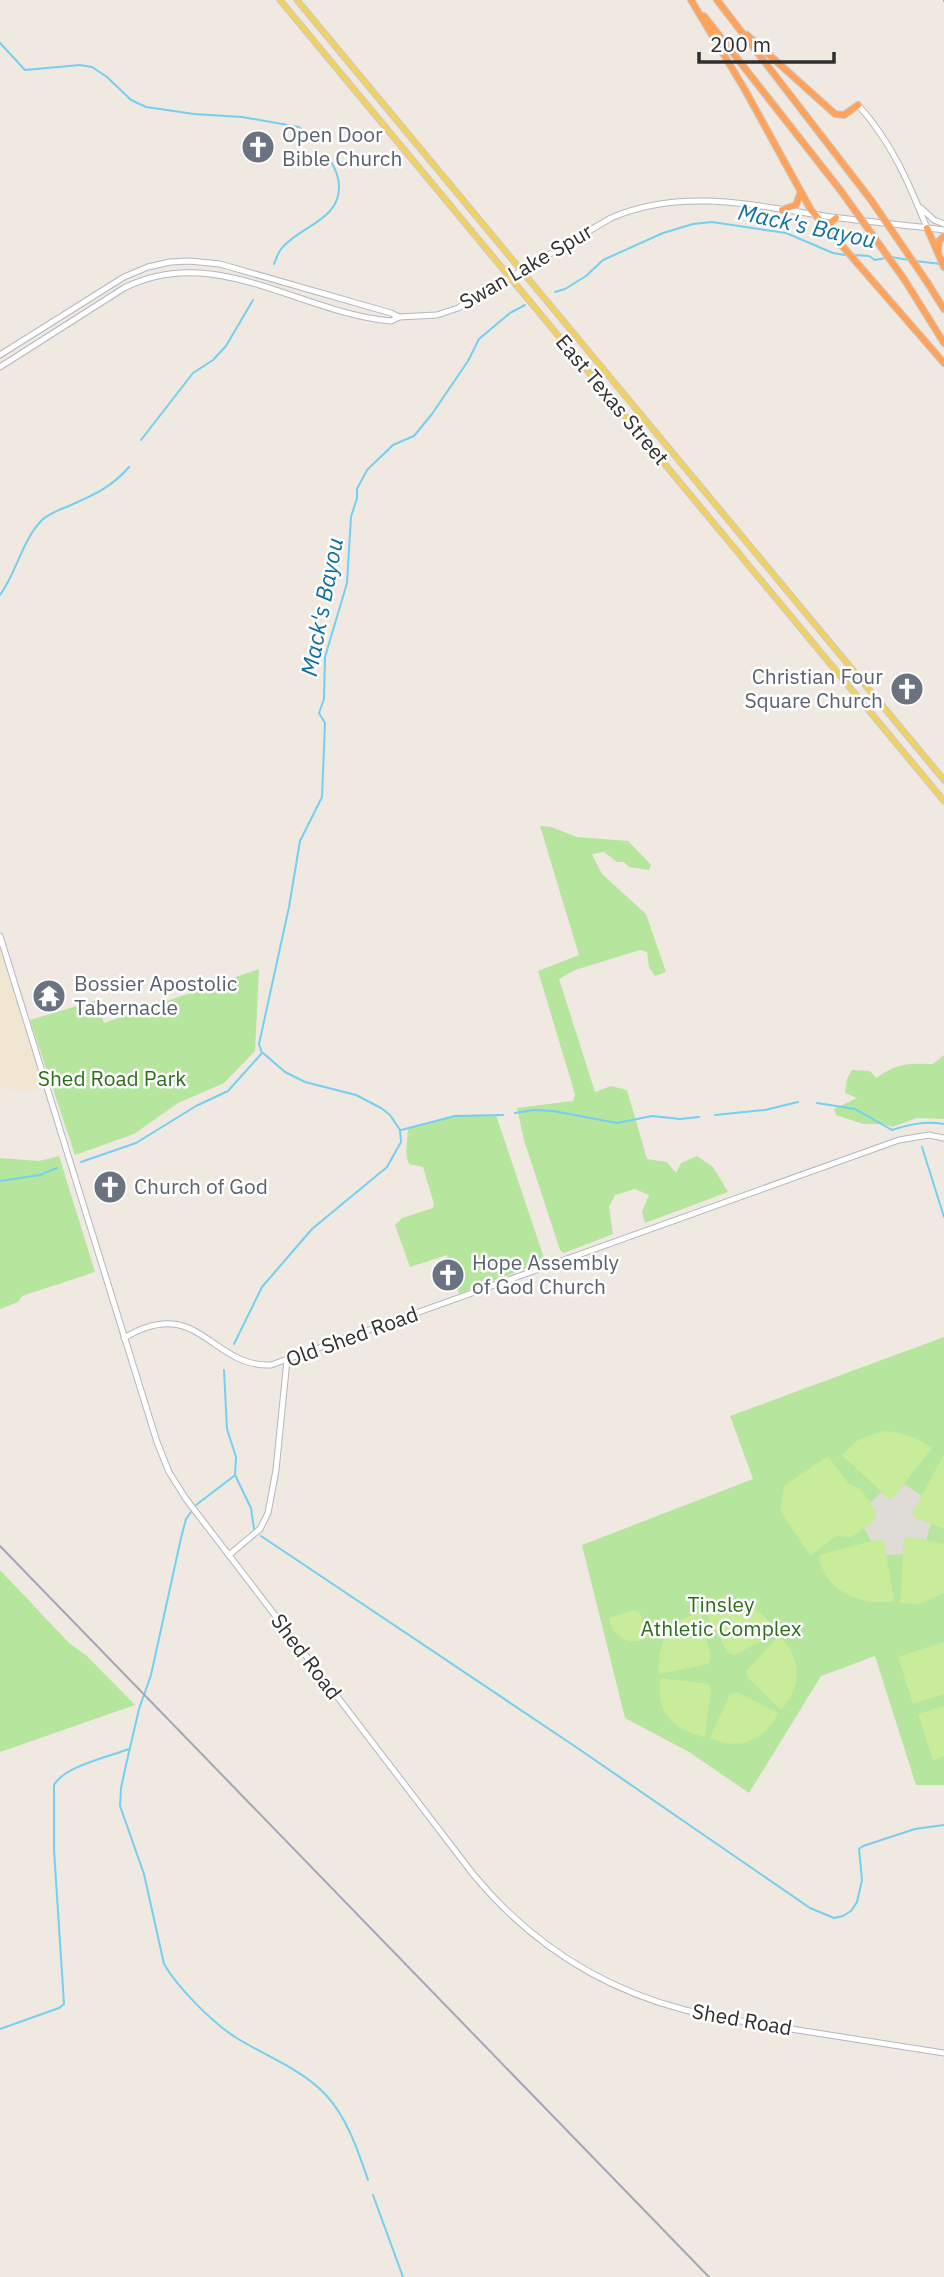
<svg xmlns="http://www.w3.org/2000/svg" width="944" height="2277" font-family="'IBM Plex Sans',sans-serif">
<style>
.education{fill:#f0e6d1}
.green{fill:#b6e59e}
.pitch{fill:#c9ec9a}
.plaza{fill:#dfdcd8}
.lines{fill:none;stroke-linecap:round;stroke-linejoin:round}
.stream{stroke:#75cff0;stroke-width:2}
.secondary-casing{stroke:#b4b7c1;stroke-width:7}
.primary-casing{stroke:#c9c9c9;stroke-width:7}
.highway-casing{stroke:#c9c9c9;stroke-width:8}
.secondary{stroke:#fff;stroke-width:5}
.primary{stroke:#f2d163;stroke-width:5}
.highway{stroke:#ffa35c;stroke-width:6}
.rail{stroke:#a3a6b8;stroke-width:2}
.highway-bridge-casing{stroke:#c9c9c9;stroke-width:8;stroke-linecap:butt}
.highway-bridge{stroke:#ffa35c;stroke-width:6}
.labels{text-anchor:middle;stroke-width:5;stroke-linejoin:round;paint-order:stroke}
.worship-label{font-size:21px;fill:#5b616d;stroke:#fff;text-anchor:start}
.street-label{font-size:21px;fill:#2e2e2e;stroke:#fff}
.park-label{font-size:21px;fill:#2c6e1b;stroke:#fff}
.water-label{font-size:23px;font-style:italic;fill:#0d6fa3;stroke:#fff}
</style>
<rect width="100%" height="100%" fill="#efe9e1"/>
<!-- education -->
<polygon class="education" points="0,936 47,1086 26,1092 0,1087"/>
<!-- green -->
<g class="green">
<polygon points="540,826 551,827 577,837 628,841 651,865 649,870 629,867 624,862 617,862 604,852 592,854 602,874 646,914 666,972 655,976 649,967 647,952 640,950 575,970 559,979 595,1092 611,1086 627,1090 647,1159 667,1162 676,1173 681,1163 697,1156 713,1167 728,1192 645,1223 642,1212 649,1195 635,1189 615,1195 609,1207 613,1234 564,1253 560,1250 524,1140 517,1108 573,1101 575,1094 538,971 579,955"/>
<polygon points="259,969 255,1051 224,1083 178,1103 134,1134 75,1155 30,1020 97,1000 104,1023"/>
<path d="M944 1055V1119L917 1118 892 1127 883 1124H863L836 1115 834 1109 857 1098 845 1093 847 1079 852 1070 870 1071 876 1078C898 1063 907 1063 933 1064Z"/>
<path d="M455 1115H496L545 1261 459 1294 447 1255 410 1267 395 1225 402 1218 433 1208 434 1204 423 1167 409 1164C404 1152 408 1141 408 1128Z"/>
<polygon points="59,1156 95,1272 22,1296 18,1302 0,1309 0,1158 39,1161"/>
<polygon points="944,1337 944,1785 916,1785 875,1656 821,1676 749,1793 689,1752 625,1718 582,1545 753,1479 730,1416"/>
<polygon points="0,1570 69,1643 87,1656 135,1705 0,1752"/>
</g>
<!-- pitch -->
<g class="pitch">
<path d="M883 1431C903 1432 916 1437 932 1448L892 1499H889L842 1455 858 1440Z"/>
<polygon points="828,1456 849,1484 861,1489 876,1511 874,1522 851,1537 837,1536 810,1555 780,1511 784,1486"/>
<polygon points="943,1456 944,1456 944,1529 914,1517 912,1514"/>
<polygon points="908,1537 944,1544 944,1593 919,1604 900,1603 904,1539"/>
<path d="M880 1539 884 1542 894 1601C862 1607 823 1591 819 1555Z"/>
<path d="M726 1603C750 1604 765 1611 776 1633L734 1655 728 1653 705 1611Z"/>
<path d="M634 1610 640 1612 648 1637C631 1647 612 1638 609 1618Z"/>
<path d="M701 1613 711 1659 708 1664 659 1674C657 1642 669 1619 701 1613Z"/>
<path d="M779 1636C802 1658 803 1686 781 1710L747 1677V1670Z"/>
<polygon points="944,1642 944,1694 913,1704 898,1657"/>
<path d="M661 1678 708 1684 711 1689 705 1737C674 1730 654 1713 661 1678Z"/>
<path d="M737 1692 778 1713C766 1741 737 1751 710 1738L730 1694Z"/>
<polygon points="944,1706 944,1756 933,1760 918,1714"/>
</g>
<!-- plaza -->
<polygon class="plaza" points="904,1484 922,1496 912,1514 914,1517 931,1524 926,1540 908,1537 904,1539 903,1554 886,1555 884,1542 880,1539 871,1541 864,1528 874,1521 876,1511 870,1503 881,1492 889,1499 892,1499"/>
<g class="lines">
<!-- stream -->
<g class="stream">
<polyline points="0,43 25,70 80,65 92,67 107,77 131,100 146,107 194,114 242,117 299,127 312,140"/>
<polyline points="854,255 869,256 875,260 886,258"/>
<polyline points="891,257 909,260"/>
<polyline points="915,261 941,264"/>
<path d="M274 264C276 259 278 253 281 249 299 226 340 221 339 186 339 176 335 168 330 160"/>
<polyline points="555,292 565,289 586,276 603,260 663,233 693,224 712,222 786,233 833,253 845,255"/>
<polyline points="141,440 193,373 213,360 226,346 253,300"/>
<path d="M0 595C17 572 22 540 42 520 49 513 62 509 71 505 94 495 113 486 129 467"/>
<path d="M817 1103 855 1109 892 1130C911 1124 924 1121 944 1124"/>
<polyline points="515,1113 534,1110 553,1111 617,1123 652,1116 680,1119 699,1117"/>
<polyline points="715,1115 765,1110 798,1102"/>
<polyline points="401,1130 455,1116 503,1115"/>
<polyline points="922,1147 944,1217"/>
<polyline points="81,1162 136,1143 196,1106 228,1091 262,1053 259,1044 289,907 300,841 322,797 325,723 319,713 324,699 325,657 347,583 351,517 357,498 357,489 367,470 393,445 414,436 432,414 468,361 479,339 510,313 525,305"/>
<polyline points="0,1181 40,1175 57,1168"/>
<polyline points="234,1344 262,1287 312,1229 387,1167 401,1142 400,1130 390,1115 381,1108 356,1095 305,1082 285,1072 263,1053"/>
<polyline points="224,1370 227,1429 236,1457 235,1475 251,1508 254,1529"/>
<polyline points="196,1505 234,1476"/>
<path d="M191 1512 186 1519 181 1538 151 1675 139 1709 126 1765 121 1788 120 1806 144 1874 164 1964C178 1988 212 2022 235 2037 265 2056 300 2068 325 2094 347 2117 358 2151 368 2180"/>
<polyline points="261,1536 573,1745 810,1908 834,1918 843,1916 851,1911 857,1902 862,1880 859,1849 863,1846 915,1829 944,1825"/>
<path d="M0 2029 59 2008 64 2004 54 1850V1785C65 1766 108 1757 129 1749"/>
<polyline points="373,2195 403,2277"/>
</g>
<defs>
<g id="secondary">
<path d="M858 105C891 141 909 183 927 228"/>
<polyline points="921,208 934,220 944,224"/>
<polyline points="0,355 124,277 148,267 170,262 189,261 220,264 391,313 399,317"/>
<path d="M0 367 124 288C214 242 300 313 391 321L399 317 437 315 458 308 611 218C683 187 756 206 832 217 869 222 907 225 944 230"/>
<path d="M0 936 157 1442 169 1472 186 1499 473 1874C529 1942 600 1988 685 2010 720 2019 756 2023 791 2029 842 2037 893 2045 944 2053"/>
<path d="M124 1338C198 1293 211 1368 271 1365L899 1140 929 1135 944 1138"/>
<polyline points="229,1555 260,1529 268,1513 276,1470 287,1360"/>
</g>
<g id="primary">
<polyline points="280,0 944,801"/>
<polyline points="297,0 944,780"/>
</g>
<g id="highway">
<polyline points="691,0 745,90 811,210 944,363"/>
<polyline points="717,0 871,200"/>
<polyline points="704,16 841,191"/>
<polyline points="747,35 835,114 844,115 858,105"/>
<polyline points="782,210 796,205 800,194"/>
<polyline points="927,228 944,267"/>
<polyline points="831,233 830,223 836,218"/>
<polyline points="938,252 939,241 944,236"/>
<polyline points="904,279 944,343"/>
<polyline points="927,282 944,309"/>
</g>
</defs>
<!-- secondary casing -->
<use href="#secondary" class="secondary-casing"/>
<!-- primary casing -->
<use href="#primary" class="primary-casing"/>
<!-- highway casing -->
<use href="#highway" class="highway-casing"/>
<!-- secondary -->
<use href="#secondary" class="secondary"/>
<!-- primary -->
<use href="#primary" class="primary"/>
<!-- highway -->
<use href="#highway" class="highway"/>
<!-- rail -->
<g class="rail">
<polyline points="944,0 944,1"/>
<polyline points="0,1546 709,2277"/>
</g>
<defs>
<g id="highway-bridge">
<polyline points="841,191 904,279"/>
<polyline points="871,200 927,282"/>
</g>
</defs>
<!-- highway-bridge casing -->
<use href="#highway-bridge" class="highway-bridge-casing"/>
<!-- highway-bridge -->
<use href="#highway-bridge" class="highway-bridge"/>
</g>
<!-- icons -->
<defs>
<symbol id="church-disc" viewBox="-11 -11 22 22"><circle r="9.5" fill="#6b7280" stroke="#fff"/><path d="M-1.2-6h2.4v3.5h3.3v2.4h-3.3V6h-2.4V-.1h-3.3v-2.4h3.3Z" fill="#fff"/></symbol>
<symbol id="temple-disc" viewBox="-11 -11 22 22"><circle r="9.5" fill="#6b7280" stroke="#fff"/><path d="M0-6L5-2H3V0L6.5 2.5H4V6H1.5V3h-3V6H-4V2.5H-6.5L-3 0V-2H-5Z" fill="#fff"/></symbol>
</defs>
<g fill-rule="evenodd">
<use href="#church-disc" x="239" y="128" width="38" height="38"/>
<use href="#church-disc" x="888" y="670" width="38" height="38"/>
<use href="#temple-disc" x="30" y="977" width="38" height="38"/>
<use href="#church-disc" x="91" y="1168" width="38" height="38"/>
<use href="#church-disc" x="429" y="1256" width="38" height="38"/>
</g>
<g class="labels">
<!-- worship labels -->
<g class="worship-label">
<text x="282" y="142">Open Door<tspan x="282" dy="24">Bible Church</tspan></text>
<text x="883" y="684" text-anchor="end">Christian Four<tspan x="883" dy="24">Square Church</tspan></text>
<text x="74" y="991">Bossier Apostolic<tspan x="74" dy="24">Tabernacle</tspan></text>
<text x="134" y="1194">Church of God</text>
<text x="472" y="1270">Hope Assembly<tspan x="472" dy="24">of God Church</tspan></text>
</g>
<!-- street labels -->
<g class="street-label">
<text transform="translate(526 267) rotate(-30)" y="7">Swan Lake Spur</text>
<text transform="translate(612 400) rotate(50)" y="7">East Texas Street</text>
<text transform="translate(352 1337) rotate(-20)" y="7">Old Shed Road</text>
<text transform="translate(306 1657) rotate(53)" y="7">Shed Road</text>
<text transform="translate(742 2020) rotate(10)" y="7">Shed Road</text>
</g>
<!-- park labels -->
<g class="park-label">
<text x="112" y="1086">Shed Road Park</text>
<text x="721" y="1612">Tinsley<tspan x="721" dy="24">Athletic Complex</tspan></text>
</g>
<!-- water labels -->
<g class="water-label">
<text transform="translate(807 226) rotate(12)" y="8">Mack's Bayou</text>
<text transform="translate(322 607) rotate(-79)" y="8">Mack's Bayou</text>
</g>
</g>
<!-- scale -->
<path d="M699 52v10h135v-10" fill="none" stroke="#2e2e2e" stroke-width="3.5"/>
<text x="710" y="52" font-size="21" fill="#2e2e2e" stroke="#ffffff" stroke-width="5" paint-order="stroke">200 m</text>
</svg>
